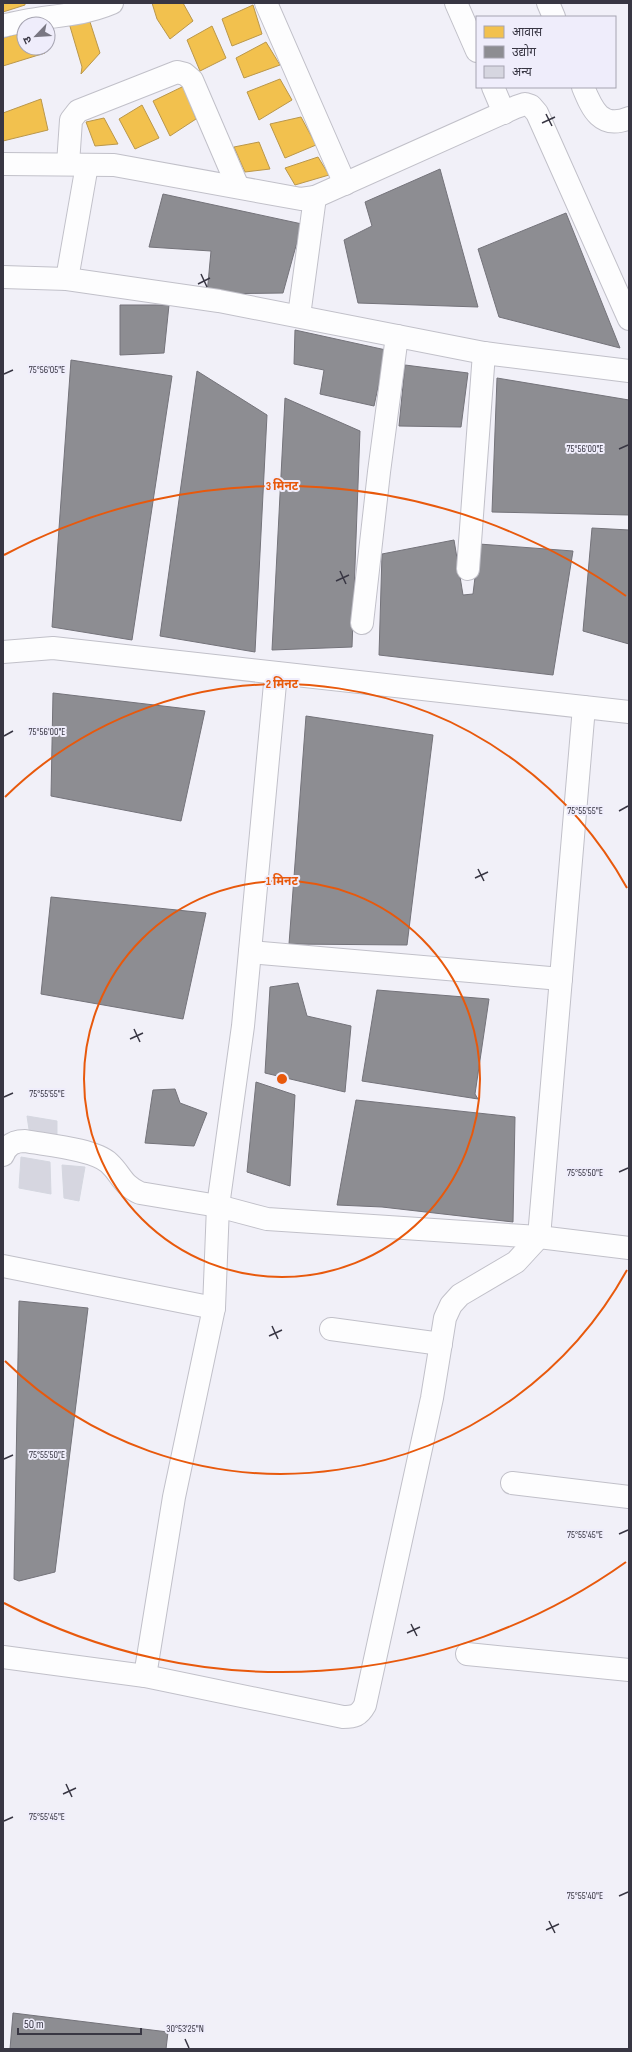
<svg xmlns="http://www.w3.org/2000/svg" width="632" height="2052" font-family="'Sofia Sans Condensed','Noto Sans Devanagari',sans-serif">
<style>
.homes{fill:#f2c14e;stroke:#ba974b}
.industry{fill:#8d8d92;stroke:#74737a}
.building{fill:#d6d6e0;stroke:#d5d7e0}
.lines{fill:none;stroke-linecap:round;stroke-linejoin:round}
.minor-casing{stroke:#c1c0c9;stroke-width:24}
.minor{stroke:#fdfdfe;stroke-width:22}
.ticks{fill:none;stroke:#383643;stroke-width:1.5}
.ring{fill:none;stroke:#e8590c;stroke-width:2}
.ticks-label{font-size:10px;text-anchor:middle;fill:#383643;stroke:#efedfb;stroke-width:4;stroke-linejoin:round;paint-order:stroke}
.centre{fill:#e8590c;stroke:#efedfb;stroke-width:2}
.ring-label{font-size:12px;text-anchor:middle;font-weight:bold;fill:#e8590c;stroke:#efedfb;stroke-width:4;stroke-linejoin:round;paint-order:stroke}
</style>
<rect width="100%" height="100%" fill="#f1f0f8"/>
<!-- homes -->
<g class="homes">
<polygon points="3,3 25,3 25,5 3,12"/>
<polygon points="152,3 183,3 193,21 170,39 157,19"/>
<polygon points="253,5 262,34 232,46 222,19"/>
<polygon points="90,22 100,53 81,74 82,67 69,23"/>
<polygon points="212,26 226,58 200,71 187,40"/>
<polygon points="24,32 24,48 42,48 45,53 3,66 3,38"/>
<polygon points="266,42 280,65 244,78 236,58"/>
<polygon points="280,79 292,100 259,120 247,92"/>
<polygon points="184,86 196,119 170,136 153,101"/>
<polygon points="41,99 48,130 3,141 3,113"/>
<polygon points="142,105 159,138 135,149 119,119"/>
<polygon points="301,117 316,145 285,158 270,124"/>
<polygon points="104,118 118,144 95,146 86,122"/>
<polygon points="259,142 270,169 245,172 234,147"/>
<polygon points="318,157 329,175 295,185 285,168"/>
</g>
<!-- industry -->
<g class="industry">
<polygon points="440,169 478,307 358,303 344,240 372,226 365,202"/>
<polygon points="163,194 302,224 283,293 207,294 211,251 149,247"/>
<polygon points="566,213 620,348 499,317 478,249"/>
<polygon points="120,305 169,305 164,353 120,355"/>
<polygon points="295,330 386,350 374,406 320,394 324,370 294,364"/>
<polygon points="71,360 172,376 132,640 52,627"/>
<polygon points="405,365 468,373 461,427 399,426"/>
<polygon points="197,371 267,415 255,652 160,636"/>
<polygon points="497,378 629,400 629,515 492,512"/>
<polygon points="285,398 360,431 352,647 272,650"/>
<polygon points="592,528 629,530 629,644 583,631"/>
<polygon points="454,540 463,595 473,594 479,544 573,551 553,675 379,655 382,554"/>
<polygon points="53,693 205,711 181,821 51,796"/>
<polygon points="306,716 433,735 407,945 289,944"/>
<polygon points="51,897 206,913 183,1019 41,994"/>
<polygon points="298,983 307,1016 351,1026 345,1092 265,1073 270,987"/>
<polygon points="377,990 489,999 475,1094 478,1099 362,1081"/>
<polygon points="256,1082 295,1095 290,1186 247,1172"/>
<polygon points="175,1089 180,1103 207,1113 194,1146 145,1143 153,1090"/>
<polygon points="356,1100 515,1117 513,1222 382,1207 337,1205"/>
<polygon points="19,1301 88,1308 55,1572 19,1581 14,1579"/>
<polygon points="13,2013 168,2032 166,2049 10,2049"/>
</g>
<!-- building -->
<g class="building">
<polygon points="27,1116 57,1121 57,1138 30,1136"/>
<polygon points="21,1157 50,1162 51,1194 19,1188"/>
<polygon points="62,1165 85,1167 79,1201 64,1198"/>
</g>
<g class="lines">
<defs>
<g id="minor">
<polyline points="266,3 345,184"/>
<polyline points="456,3 477,51"/>
<polyline points="548,3 554,17"/>
<path d="M3 26C40 15 77 18 112 3"/>
<polyline points="493,87 504,113"/>
<path d="M583 87C592 109 601 130 629 118"/>
<polyline points="3,164 114,165 301,199 315,197 516,107 525,104 531,106 537,113 629,319"/>
<polyline points="68,164 71,120 78,111 177,72 185,74 192,80 238,187"/>
<polyline points="3,277 67,279 219,301 484,353 629,371"/>
<polyline points="67,279 87,165"/>
<polyline points="299,316 315,197"/>
<polyline points="468,569 484,353"/>
<polyline points="362,623 379,472 397,336"/>
<polyline points="3,652 53,648 629,712"/>
<polyline points="250,952 561,979"/>
<path d="M3 1155C7 1145 14 1141 25 1141 46 1145 94 1149 109 1163 122 1175 121 1184 140 1193L218 1206 267 1219 539 1237 629 1248"/>
<polyline points="3,1266 214,1308"/>
<polyline points="331,1329 441,1344"/>
<polyline points="512,1483 629,1497"/>
<polyline points="467,1654 629,1670"/>
<path d="M3 1657 145 1676 343 1717C354 1717 359 1716 365 1705L432 1398 445 1318 451 1305 460 1295 516 1262 539 1237 584 707"/>
<polyline points="145,1676 174,1497 214,1308 218,1206 243,1026 276,673"/>
</g>
</defs>
<!-- minor casing -->
<use href="#minor" class="minor-casing"/>
<!-- minor -->
<use href="#minor" class="minor"/>
</g>
<!-- ticks -->
<path class="ticks" d="M546 114 552 126M542 123 555 117M201 274 207 287M198 284 210 278M4 374 13 370M619 449 628 445M340 571 346 584M336 581 349 575M4 736 13 731M619 811 628 806M478 869 484 881M475 878 488 872M134 1029 140 1042M130 1039 143 1033M4 1097 13 1093M619 1172 628 1168M272 1326 278 1339M269 1336 282 1330M4 1459 13 1455M619 1534 628 1530M411 1624 417 1636M407 1633 420 1627M66 1784 72 1797M63 1794 76 1788M4 1821 13 1817M619 1896 628 1892M549 1921 555 1933M546 1930 559 1924M185 2039 189 2048"/>
<!-- distance rings -->
<g class="ring">
<circle cx="282" cy="1079" r="198"/>
<path d="M627 1270A395 395 0 0 1 5 1361M5 797A395 395 0 0 1 627 888"/>
<path d="M626 1562A593 593 0 0 1 4 1603M4 555A593 593 0 0 1 626 596"/>
</g>
<g class="ticks-label">
<text x="47" y="373">75°56'05"E</text>
<text x="585" y="452">75°56'00"E</text>
<text x="47" y="735">75°56'00"E</text>
<text x="585" y="814">75°55'55"E</text>
<text x="47" y="1097">75°55'55"E</text>
<text x="585" y="1176">75°55'50"E</text>
<text x="47" y="1458">75°55'50"E</text>
<text x="585" y="1538">75°55'45"E</text>
<text x="47" y="1820">75°55'45"E</text>
<text x="585" y="1899">75°55'40"E</text>
<text x="185" y="2032">30°53'25"N</text>
</g>
<circle cx="282" cy="1079" r="6" class="centre"/>
<g class="ring-label">
<text x="282" y="490">3 मिनट</text>
<text x="282" y="688">2 मिनट</text>
<text x="282" y="885">1 मिनट</text>
</g>
<!-- border -->
<rect width="632" height="2052" fill="none" stroke="#383643" stroke-width="8"/>
<!-- legend -->
<rect x="476" y="16" width="140" height="72" fill="#efedfb" stroke="#a6a4b1"/>
<rect x="484" y="26" width="20" height="12" fill="#f2c14e" stroke="#a6a4b1"/>
<text x="512" y="36" font-size="12" fill="#383643">आवास</text>
<rect x="484" y="46" width="20" height="12" fill="#8d8d92" stroke="#a6a4b1"/>
<text x="512" y="56" font-size="12" fill="#383643">उद्योग</text>
<rect x="484" y="66" width="20" height="12" fill="#d6d6e0" stroke="#a6a4b1"/>
<text x="512" y="76" font-size="12" fill="#383643">अन्य</text>
<!-- north arrow -->
<g transform="translate(36 36) rotate(245)"><circle r="19" fill="#efedfb" stroke="#a6a4b1"/>
<path d="M0-3L7 15L0 10L-7 15Z" fill="#797782"/>
<text y="-6" font-size="11" font-weight="bold" text-anchor="middle" fill="#383643">उ</text>
</g>
<!-- scale -->
<path d="M18 2028v6h123v-6" fill="none" stroke="#383643" stroke-width="2"/>
<text x="24" y="2028" font-size="12" fill="#383643" stroke="#efedfb" stroke-width="3" paint-order="stroke">50 m</text>
</svg>
